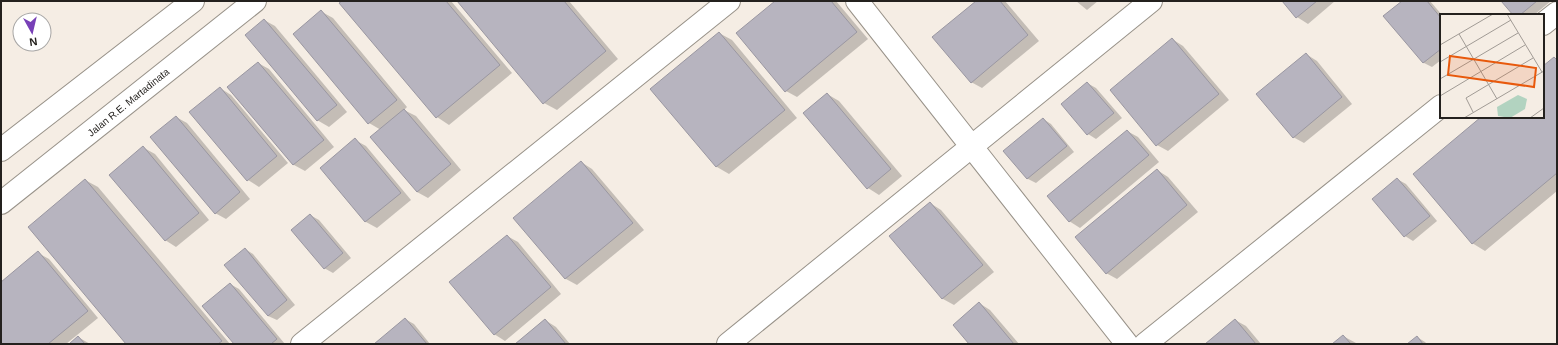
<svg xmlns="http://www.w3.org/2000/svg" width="1558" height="345" font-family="Helvetica,sans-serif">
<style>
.shadow{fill:#0003}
.building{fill:#b7b4bf;stroke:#9a97a1}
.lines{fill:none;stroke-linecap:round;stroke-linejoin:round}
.minor-casing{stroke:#989289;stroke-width:24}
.highway-casing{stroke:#989289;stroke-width:24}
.minor{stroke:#fff;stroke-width:22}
.highway{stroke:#fff;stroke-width:22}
.labels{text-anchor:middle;stroke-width:3.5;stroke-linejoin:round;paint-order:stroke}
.street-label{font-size:10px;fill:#24211e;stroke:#fff}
.inset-road{fill:none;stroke:#a19b95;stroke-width:1}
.view{fill:#e8590c;fill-opacity:0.15;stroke:#e8590c;stroke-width:2}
.inset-edge{fill:none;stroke:#24211e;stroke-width:2}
</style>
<rect width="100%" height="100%" fill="#f5ede4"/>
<!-- shadow -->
<g class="shadow">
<polygon points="343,1 451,1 512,73 449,125 437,117"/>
<polygon points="458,1 569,1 618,59 557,110 544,103"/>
<polygon points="776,1 836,1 868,39 797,97 786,91"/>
<polygon points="977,1 1005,1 1039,41 982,88 971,82"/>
<polygon points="1076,1 1098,1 1087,10"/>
<polygon points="1283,1 1335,1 1308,24 1297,17"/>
<polygon points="1403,1 1430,1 1442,15 1441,60 1432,67 1424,63 1385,16"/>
<polygon points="1503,1 1551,1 1534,15 1515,15"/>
<polygon points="322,12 333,18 407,107 404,110 416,116 461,170 428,198 417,192 381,130 369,123"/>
<polygon points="264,20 275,26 347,112 329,127 317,120"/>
<polygon points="719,33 732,40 797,118 729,174 717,167 652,89"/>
<polygon points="1172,39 1183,46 1229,100 1168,151 1157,145"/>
<polygon points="1306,54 1317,61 1352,104 1304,143 1293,137"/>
<polygon points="1554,58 1557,60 1557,191 1485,251 1472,243 1483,117 1543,117 1543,67"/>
<polygon points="258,63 269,69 334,147 305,171 294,165 229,87"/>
<polygon points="1087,83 1096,88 1122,118 1096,139 1088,134"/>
<polygon points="220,88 231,95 288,163 259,187 248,180"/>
<polygon points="827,94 839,101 902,176 879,195 868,188"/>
<polygon points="176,117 187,123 250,199 226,219 215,213"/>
<polygon points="1043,119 1051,124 1074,152 1036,183 1028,179 1005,151"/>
<polygon points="1127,131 1138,137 1159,162 1080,228 1069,221"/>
<polygon points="355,140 366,146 411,200 377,228 366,222 321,168"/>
<polygon points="144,148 155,154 209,220 176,247 165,240"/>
<polygon points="581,162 592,169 644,230 577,285 566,279 515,218"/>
<polygon points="1157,170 1168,177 1198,212 1117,279 1106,273"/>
<polygon points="1397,179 1406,184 1437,221 1413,241 1405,236 1374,199"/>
<polygon points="85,180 98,187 230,344 128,344"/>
<polygon points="930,203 941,210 994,272 954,305 943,299 891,237"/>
<polygon points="310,215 319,220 351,258 333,273 324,268"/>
<polygon points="507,236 518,242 561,294 505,341 494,334"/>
<polygon points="245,249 253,254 295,305 277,320 268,316"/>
<polygon points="38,253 49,259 98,318 66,344 1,344 1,283"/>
<polygon points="230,284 239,289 285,344 235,344"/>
<polygon points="979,303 990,310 1019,344 970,344"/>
<polygon points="405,319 414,324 430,344 376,344"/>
<polygon points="545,320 556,327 570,344 516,344"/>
<polygon points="1235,320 1246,326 1261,344 1206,344"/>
<polygon points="1343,336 1356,343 1356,344 1334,344"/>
<polygon points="78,337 90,344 70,344"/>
<polygon points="1417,337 1425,342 1427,344 1408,344"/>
</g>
<!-- building -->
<g class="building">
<polygon points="342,1 446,1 500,65 436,118 339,3"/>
<polygon points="457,1 564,1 606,51 543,104"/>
<polygon points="775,1 831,1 857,32 785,92 736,33"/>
<polygon points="976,1 1000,1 1028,35 971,83 932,37"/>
<polygon points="1282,1 1317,1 1296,18"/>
<polygon points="1402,1 1427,1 1441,18 1441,49 1423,63 1383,16"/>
<polygon points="1501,1 1537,1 1520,15 1513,15"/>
<polygon points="321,10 397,100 368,124 293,34"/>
<polygon points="264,19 337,105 317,121 245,35"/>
<polygon points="719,32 785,110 716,167 650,89"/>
<polygon points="1172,38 1219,94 1156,146 1110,90"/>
<polygon points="1306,53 1342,97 1293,138 1256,94"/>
<polygon points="1554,57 1557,60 1557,173 1472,244 1413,174 1481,117 1543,117 1543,66"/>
<polygon points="258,62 324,140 293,165 227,87"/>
<polygon points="1087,82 1114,113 1087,135 1061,104"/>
<polygon points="220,87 277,156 247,181 189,112"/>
<polygon points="827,93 891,169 867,189 803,113"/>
<polygon points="404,109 451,164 417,192 370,137"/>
<polygon points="176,116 240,192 215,214 150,137"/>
<polygon points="1043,118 1067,146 1027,179 1003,151"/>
<polygon points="1127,130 1149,155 1069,222 1047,196"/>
<polygon points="355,138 401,193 365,222 320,168"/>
<polygon points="143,146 199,213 165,241 109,175"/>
<polygon points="581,161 633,223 565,279 513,218"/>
<polygon points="1157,169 1187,205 1106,274 1075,237"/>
<polygon points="1397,178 1430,216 1404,237 1372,199"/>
<polygon points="85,179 222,341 218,344 126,344 28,227"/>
<polygon points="930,202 983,265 942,299 889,236"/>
<polygon points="310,214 343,253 324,269 291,230"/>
<polygon points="507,235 551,287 494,335 449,282"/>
<polygon points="245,248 287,300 268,316 224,265"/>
<polygon points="38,251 88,311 48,344 1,344 1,282"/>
<polygon points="230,283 277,339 271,344 234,344 202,306"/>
<polygon points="979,302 1014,344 969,344 953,325"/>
<polygon points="405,318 427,344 374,344"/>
<polygon points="545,319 566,344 515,344"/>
<polygon points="1235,319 1256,344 1205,344"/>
<polygon points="1343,335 1351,344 1332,344"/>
<polygon points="78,336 85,344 69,344"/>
<polygon points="1417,336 1423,344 1407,344"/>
</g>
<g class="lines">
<defs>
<g id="minor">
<polyline points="857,1 1127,344"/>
<polyline points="1543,24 1557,13"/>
<polyline points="302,344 729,1"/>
<polyline points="728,344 1151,1"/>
<polyline points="1145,344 1441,106"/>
</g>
<g id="highway">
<polyline points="1,150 193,1"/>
<polyline points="1,203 255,1"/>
</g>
</defs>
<!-- minor casing -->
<use href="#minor" class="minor-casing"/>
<!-- highway casing -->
<use href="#highway" class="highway-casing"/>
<!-- minor -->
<use href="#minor" class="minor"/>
<!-- highway -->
<use href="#highway" class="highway"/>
</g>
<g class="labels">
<!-- street labels -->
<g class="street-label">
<text transform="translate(128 102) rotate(-39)" y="4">Jalan R.E. Martadinata</text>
</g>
</g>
<!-- overview -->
<g transform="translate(1440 14)">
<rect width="104" height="104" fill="#f5ede4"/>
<path d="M78 81 87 85 85 95 70 104 58 102 57 93Z" fill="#b2d3c0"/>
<path class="inset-road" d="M67 0 102 58M19 20 57 85M0 31 53 0M0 48 71 6M0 65 78 19M0 82 85 31M33 98 26 84 93 44M24 104 104 57M90 104 104 94"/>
<path class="view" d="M10 42 96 54 94 73 8 61Z"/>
<rect width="104" height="104" class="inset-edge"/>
</g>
<!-- border -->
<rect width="1558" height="345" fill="none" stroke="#24211e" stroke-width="4"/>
<!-- north arrow -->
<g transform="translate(32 32) rotate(172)"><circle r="19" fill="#ffffff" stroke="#a7a6a5"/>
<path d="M0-3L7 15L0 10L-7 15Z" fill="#7840b7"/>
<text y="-6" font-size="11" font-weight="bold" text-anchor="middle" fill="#24211e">N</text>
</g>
</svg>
